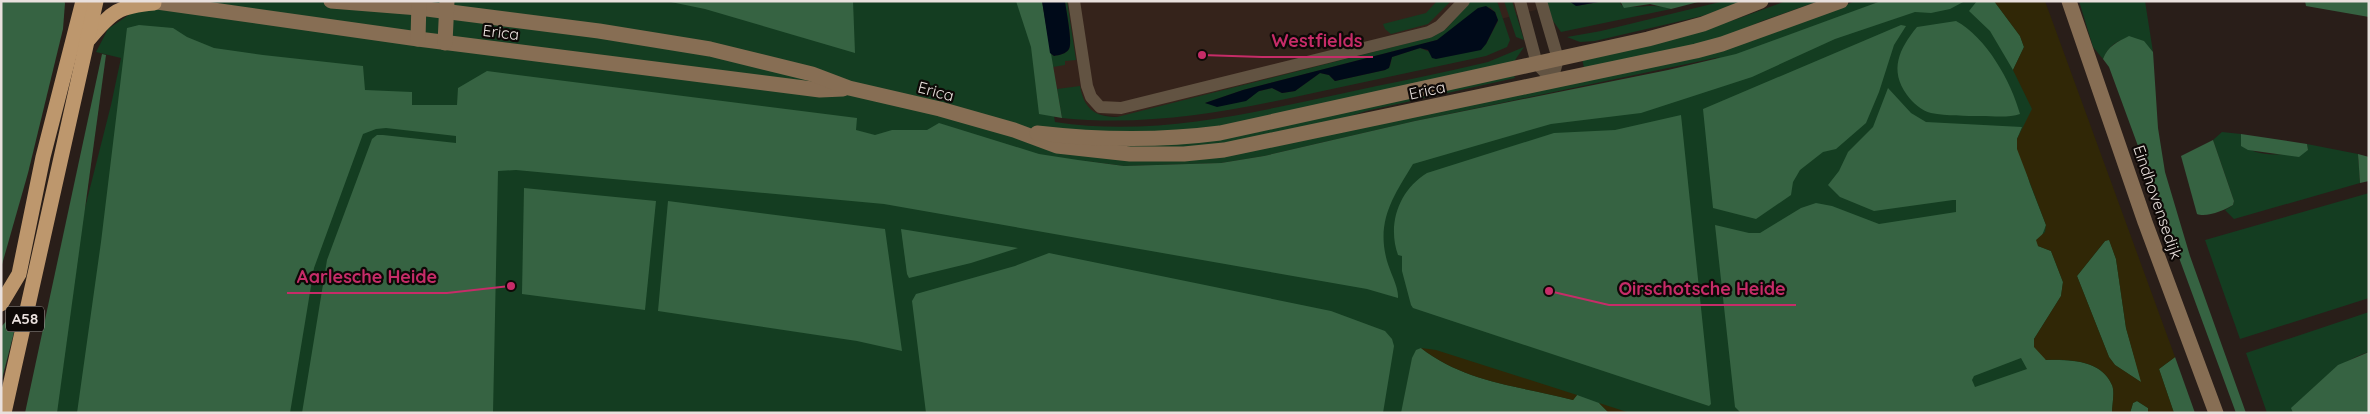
<svg xmlns="http://www.w3.org/2000/svg" width="2370" height="414" font-family="Quicksand,sans-serif">
<style>
.industrial{fill:#35231b}
.green{fill:#143d21;fill-rule:evenodd}
.forest{fill:#366342;fill-rule:evenodd}
.sand{fill:#302706;fill-rule:evenodd}
.water{fill:#000a19}
.lines{fill:none;stroke-linecap:round;stroke-linejoin:round}
.street{stroke:#625342;stroke-width:12}
.secondary{stroke:#876e54;stroke-width:15}
.highway{stroke:#bd976d;stroke-width:15}
.labels{text-anchor:middle;stroke-width:4.5;stroke-linejoin:round;paint-order:stroke}
.shield{fill:#0e0907;stroke:#a7a09d;stroke-width:1}
.shield-label{font-size:15px;font-weight:bold;fill:#e9e0dd}
.street-label{font-size:16px;fill:#e9e0dd;stroke:#0e0907}
.leader{fill:none;stroke:#c62c68;stroke-width:2}
.callout-dot{fill:#c62c68;stroke:#0e0907;stroke-width:2}
.callout-label{font-size:18px;text-anchor:middle;font-weight:bold;fill:#c62c68;stroke:#0e0907;stroke-width:4.5;stroke-linejoin:round;paint-order:stroke}
</style>
<rect width="100%" height="100%" fill="#291e19"/>
<!-- industrial -->
<polygon class="industrial" points="1030,1 1570,1 1122,117 1048,108"/>
<!-- green -->
<g class="green">
<path d="M133 1H1035L1055 122C1152 137 1246 114 1340 94 1389 83 1439 74 1488 62L1524 47 1513 63 1242 124 1060 149 1231 152 1814 16 1856 1H1881L1848 14 1884 1H2036L2185 413H33L111 105 121 58 96 52 108 29 130 14ZM1720 57 1699 66 1250 163 1146 170 1079 160 1124 166 1221 163 1264 156 1415 121Z"/>
<path d="M1065 1H1067L1076 60 1065 61V65L1053 67 1050 53 1054 56C1059 55 1066 54 1069 49 1073 43 1066 10 1065 1Z"/>
<polygon points="1437,1 1451,1 1428,24 1391,34 1385,29 1383,24 1426,13"/>
<path d="M1470 1H1497L1510 40 1507 47 1486 56C1430 68 1374 80 1318 92 1232 111 1150 127 1062 118L1057 89 1080 86C1084 108 1094 117 1117 117L1432 37 1447 28ZM1490 7 1495 12 1498 21 1486 44 1430 52 1420 48 1392 57 1390 66 1385 70 1335 81 1329 75 1320 73 1295 91 1282 93 1272 88 1256 92 1250 98 1211 104 1205 103 1243 90 1437 40Z"/>
<polygon points="1504,1 1512,1 1524,40 1516,37"/>
<path d="M1546 1H1569L1577 6 1604 1H1620L1621 5C1639 10 1651 2 1671 9L1561 32 1553 21Z"/>
<polygon points="1724,1 1747,1 1702,16 1595,41 1580,42 1567,37 1601,31"/>
<polygon points="1786,1 1819,1 1762,21 1715,42 1584,68 1582,58 1734,20"/>
<path d="M2079 1H2145L2153 52C2138 31 2112 36 2103 59L2093 47Z"/>
<polygon points="1513,73 1515,78 1366,111 1311,129 1243,143 1153,151 1068,139 1145,143"/>
<path d="M2222 132 2241 134 2242 143C2257 160 2287 154 2308 150L2307 144 2358 154 2360 183 2234 219 2225 210 2233 205 2234 201 2213 140Z"/>
<polygon points="2369,193 2369,298 2240,339 2205,240"/>
<path d="M2369 312V352C2340 360 2314 388 2292 408L2293 413H2267L2246 353Z"/>
</g>
<!-- forest -->
<g class="forest">
<polygon points="1,1 64,1 65,3 63,29 28,173 1,268"/>
<polygon points="666,1 853,1 855,53 705,9"/>
<polygon points="1016,1 1042,1 1062,118 1039,114 1031,47"/>
<polygon points="1620,1 1702,1 1671,9 1650,4 1624,8"/>
<path d="M1881 1H1965L1950 9 1931 13 1915 12 1835 39 1752 77 1641 113 1551 124 1413 164C1393 197 1376 221 1387 261 1390 272 1399 288 1398 298L1367 289 884 204 516 170 498 171 493 413H302L327 260 372 139 377 135H383L456 143V136L386 128 376 129 363 134 314 268 290 413H77L101 242 127 28 139 25 173 28 187 37 214 48 263 55 363 66 365 90 412 92V105H457L458 88 487 71 857 118 856 130 875 135 892 130H927L939 123 1039 154 1078 160 1124 166 1221 163 1264 156 1415 121 1668 70 1736 54Z"/>
<polygon points="1977,1 1994,1 2020,36 2024,47 2013,70 1990,31 1969,11"/>
<polygon points="2305,1 2369,1 2369,17 2306,6"/>
<path d="M1956 21C1986 37 2011 81 2020 114 2009 118 1993 116 1981 116 1966 116 1947 116 1931 113 1922 111 1913 103 1907 95 1889 70 1899 49 1917 27Z"/>
<polygon points="1901,25 1906,26 1894,45 1879,92 1866,123 1836,149 1823,152 1800,170 1793,182 1791,195 1756,219 1713,208 1703,109"/>
<path d="M2129 36 2144 41 2153 52 2158 128 2165 172 2190 256 2246 413H2236L2109 67 2103 59C2108 46 2117 42 2129 36Z"/>
<polygon points="102,54 106,55 57,413 25,413"/>
<path d="M1888 88 1911 113 1926 122 2022 127 2017 139 2030 184 2046 225 2038 246 2051 251 2063 282 2061 296 2034 339 2046 360C2068 360 2101 359 2112 385 2115 392 2112 405 2112 413H1741L1735 407 1715 225 1749 233H1760L1801 208 1816 203 1832 206 1879 224 1956 212V200H1953L1874 211 1840 197 1828 185 1839 171 1848 152 1873 127ZM2021 358 2027 369 1975 387 1972 380 1974 376Z"/>
<path d="M1681 115 1711 404 1709 406 1413 308 1411 305 1402 271V256L1398 255C1387 224 1399 190 1427 173L1554 133 1615 130Z"/>
<polygon points="2241,134 2307,144 2308,150 2299,157 2248,150 2241,146"/>
<path d="M2213 140 2234 201 2233 205C2225 210 2206 218 2197 214L2181 156Z"/>
<polygon points="2358,154 2369,157 2369,181 2360,183"/>
<polygon points="524,188 656,201 645,310 522,294"/>
<polygon points="668,201 885,229 902,351 857,341 658,311"/>
<polygon points="901,229 1018,248 971,263 909,278 907,274"/>
<polygon points="2109,239 2116,259 2126,328 2142,383 2115,365 2109,357 2077,276 2105,241"/>
<polygon points="1049,253 1331,311 1385,331 1392,339 1394,346 1383,413 926,413 912,301 916,294 1015,266"/>
<polygon points="21,305 1,383 1,327"/>
<path d="M1421 348C1466 383 1520 386 1573 400L1577 395 1599 403 1609 413H1401L1412 358 1416 350Z"/>
<polygon points="2369,352 2369,413 2293,413 2291,408 2338,365"/>
<polygon points="2175,357 2195,413 2174,413 2159,369"/>
<polygon points="2137,401 2148,408 2148,413 2130,413 2133,403"/>
</g>
<!-- sand -->
<g class="sand">
<path d="M1994 1H2045L2175 357 2159 369 2174 413H2148V408L2137 401 2133 403 2130 413H2112C2112 405 2115 392 2112 385 2102 360 2068 359 2046 360L2034 347V339L2061 296 2063 282 2051 251 2038 246 2036 240 2045 232 2046 225 2017 149V139L2032 109 2013 70 2024 47 2020 36ZM2109 240 2116 259 2126 328 2141 382 2115 365 2109 357 2077 276 2105 241Z"/>
<path d="M1421 348 1436 350 1577 395 1573 400C1520 386 1466 383 1421 348Z"/>
<polygon points="1599,403 1630,413 1609,413"/>
</g>
<!-- water -->
<g class="water">
<path d="M1042 1H1065C1066 10 1073 44 1069 49 1066 54 1059 55 1054 56L1050 53Z"/>
<polygon points="1569,1 1604,1 1576,6"/>
<polygon points="1486,6 1495,12 1498,20 1486,44 1481,50 1436,59 1432,58 1428,50 1420,48 1392,57 1389,68 1385,70 1335,81 1329,75 1320,73 1295,91 1282,93 1272,88 1259,91 1246,101 1217,107 1205,103 1243,90 1437,40 1478,8"/>
</g>
<g class="lines">
<!-- street -->
<g class="street">
<polyline points="1074,1 1087,86 1091,97 1100,107 1121,108 1429,32 1440,26 1464,1"/>
<polyline points="1520,1 1537,64 1552,80"/>
<polyline points="1541,1 1558,59 1552,80"/>
</g>
<!-- secondary -->
<g class="secondary">
<polyline points="150,1 418,39 820,90 843,89"/>
<polyline points="331,1 419,8 599,31 710,49 812,74 849,88 940,109 1014,130 1057,146 1130,154 1184,154 1224,150 1696,51 1722,44 1841,1"/>
<polyline points="2069,1 2145,222 2216,413"/>
<polyline points="418,39 419,1"/>
<polyline points="445,43 447,1"/>
<path d="M1037 133C1099 140 1159 141 1220 133L1648 39 1703 24 1761 1"/>
</g>
<!-- highway -->
<g class="highway">
<path d="M89 39C112 11 119 6 154 3"/>
<polyline points="1,304 19,274 43,157 83,1"/>
<polyline points="4,413 96,1"/>
</g>
</g>
<g class="labels">
<!-- shield labels -->
<rect class="shield" x="6" y="306.5" width="38" height="25" rx="4"/>
<g class="shield-label">
<text x="25" y="324">A58</text>
</g>
<!-- street labels -->
<g class="street-label">
<text transform="translate(501 32) rotate(7)" y="6">Erica</text>
<text transform="translate(1427 90) rotate(-12)" y="6">Erica</text>
<text transform="translate(936 91) rotate(15)" y="6">Erica</text>
<text transform="translate(2158 202) rotate(71)" y="6">Eindhovensedijk</text>
</g>
</g>
<!-- callouts -->
<path class="leader" d="M1202 55L1262 57H1373M511 286L447 293H287M1549 291L1609 305H1796"/>
<g class="callout-dot">
<circle cx="1202" cy="55" r="5"/>
<circle cx="511" cy="286" r="5"/>
<circle cx="1549" cy="291" r="5"/>
</g>
<g class="callout-label">
<text x="1317" y="47">Westfields</text>
<text x="367" y="283">Aarlesche Heide</text>
<text x="1702" y="295">Oirschotsche Heide</text>
</g>
<!-- border -->
<rect width="2370" height="414" fill="none" stroke="#e9e0dd" stroke-width="5"/>
</svg>
